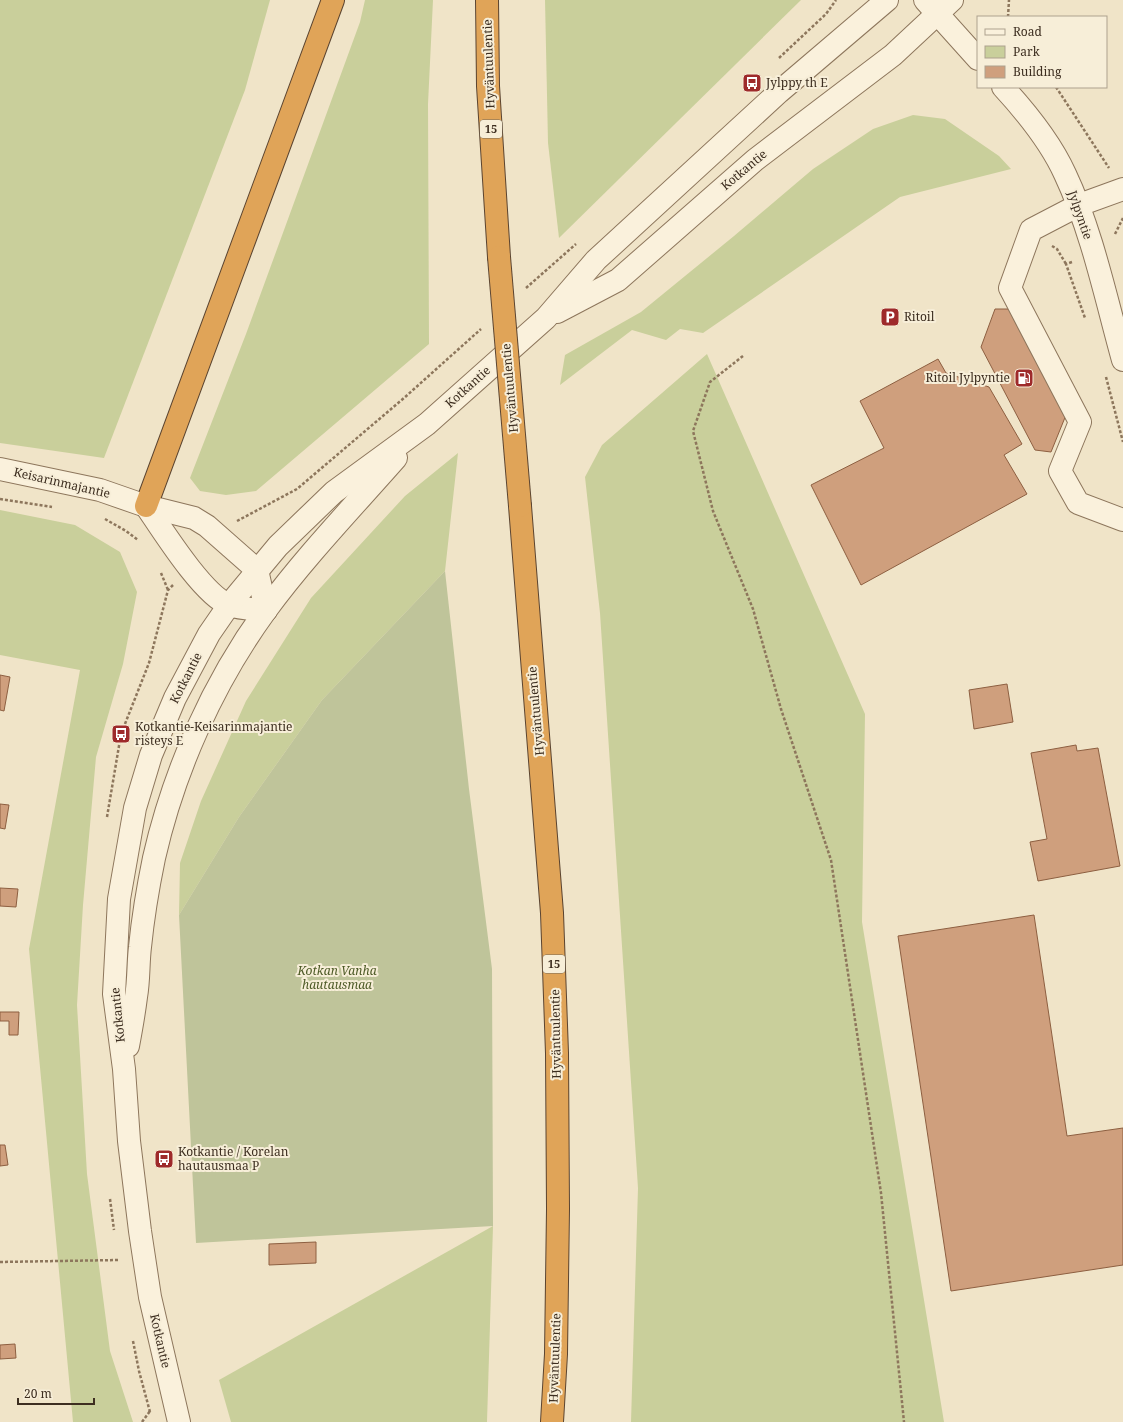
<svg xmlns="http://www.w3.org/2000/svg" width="1123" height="1422" font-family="'Noto Serif',serif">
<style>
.green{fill:#c9cf9b}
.cemetery{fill:#bfc49a}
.building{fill:#cf9f7d;stroke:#8d5f41}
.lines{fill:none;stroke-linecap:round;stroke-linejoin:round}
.minor-casing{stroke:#8d765c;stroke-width:24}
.highway-casing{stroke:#5b4430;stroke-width:24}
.path{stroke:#8d765c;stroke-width:2.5;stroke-dasharray:3 2;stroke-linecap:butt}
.minor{stroke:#faf1dc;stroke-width:22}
.highway{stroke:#e0a458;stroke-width:22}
.highway-bridge-casing{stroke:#5b4430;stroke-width:24;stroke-linecap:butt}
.highway-bridge{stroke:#e0a458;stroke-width:22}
.labels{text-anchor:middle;stroke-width:4;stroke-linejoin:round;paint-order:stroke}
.shield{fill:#f7eed8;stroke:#756857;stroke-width:1}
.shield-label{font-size:11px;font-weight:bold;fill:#3d2e20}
.street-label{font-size:12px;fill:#3d2e20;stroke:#f7eed8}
.poi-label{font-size:12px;fill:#3d2e20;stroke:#f7eed8;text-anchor:start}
.park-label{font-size:12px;font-style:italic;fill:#4d5a26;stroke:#f7eed8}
</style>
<rect width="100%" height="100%" fill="#f0e4c8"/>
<!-- green -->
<g class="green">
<polygon points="0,0 270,0 245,90 104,458 0,443"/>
<polygon points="365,0 433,0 428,104 429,344 256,491 226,495 200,491 190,478 246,334 360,22"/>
<polygon points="545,0 801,0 559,238 548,143"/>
<polygon points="913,115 945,119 999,156 1011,169 900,197 703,333 680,329 666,340 632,330 560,385 565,355 641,312 734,236 813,169 873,129"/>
<polygon points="707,354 865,714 862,922 944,1422 631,1422 638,1188 600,613 585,477 602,445"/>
<polygon points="458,453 445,571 322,700 239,817 179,915 180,863 201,801 246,701 311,598 405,496"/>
<polygon points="0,510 75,525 120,552 137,592 123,664 96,757 83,905 77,1005 87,1174 110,1351 133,1422 73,1422 29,949 80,670 0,655"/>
<polygon points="493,1226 487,1422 231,1422 219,1380"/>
</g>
<!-- cemetery -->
<polygon class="cemetery" points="445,571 469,789 492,969 493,1226 196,1243 179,915 239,817 322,700"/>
<!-- building -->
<g class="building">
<polygon points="995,309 1012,309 1066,415 1051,452 1035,450 981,347"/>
<polygon points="938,359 946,373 989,387 1022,444 1004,455 1027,494 861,585 811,485 884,448 860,401"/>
<polygon points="0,675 10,677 4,711 0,710"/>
<polygon points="1007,684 1013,722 974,729 969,690"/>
<polygon points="1076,745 1077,751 1098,748 1120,866 1038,881 1030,842 1047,839 1031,753"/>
<polygon points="0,804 9,805 5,829 0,828"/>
<polygon points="0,888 18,889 16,907 0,906"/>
<polygon points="1034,915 1067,1136 1123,1128 1123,1265 951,1291 898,936"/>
<polygon points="0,1012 19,1012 18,1035 9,1035 9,1021 0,1021"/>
<polygon points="0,1145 5,1145 8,1165 0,1166"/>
<polygon points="316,1242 316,1263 269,1265 269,1244"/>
<polygon points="15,1344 16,1358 0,1359 0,1345"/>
</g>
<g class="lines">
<defs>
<g id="minor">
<polyline points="925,0 978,59"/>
<path d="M1003 87C1026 112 1051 143 1065 174 1092 231 1106 299 1123 360"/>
<polyline points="1123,189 1079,205 1031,230 1010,288 1080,422 1060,471 1078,503 1123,520"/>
<polyline points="557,312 618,280 755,160 893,55 952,0"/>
<polyline points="0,469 100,490 146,506 194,518 207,526 257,570 266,610"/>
<path d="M146 506C163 531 203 595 229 605 240 609 254 609 266 610"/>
<path d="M128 1046C131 1030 134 1013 136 997 139 980 138 963 140 947 143 917 148 887 154 858 174 770 213 683 266 610 305 557 352 508 396 458"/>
<polyline points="179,1422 150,1297 140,1231 129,1141 124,1069 114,994 119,899 135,808 151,755 175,698 209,634 229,605 278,546 307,518 334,492 427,424 546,318 596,260 779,92 887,0"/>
</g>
<g id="highway">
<polyline points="487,0 488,86 499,257"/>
<polyline points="146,506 333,0"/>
<polyline points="520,506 552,913 557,1053 558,1209 556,1354 552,1422"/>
</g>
</defs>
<!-- minor casing -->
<use href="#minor" class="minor-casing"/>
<!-- highway casing -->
<use href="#highway" class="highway-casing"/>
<!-- path -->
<g class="path">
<polyline points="1008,17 1009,0"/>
<polyline points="779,58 826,14 836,0"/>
<polyline points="1056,87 1109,168"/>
<polyline points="1115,234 1123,218"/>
<polyline points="1052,246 1057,249 1066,264"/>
<polyline points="1072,262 1066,264 1085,318"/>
<polyline points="526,288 576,244"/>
<polyline points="743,356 710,382 693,431 713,511 753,609 781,709 831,860 881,1193 904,1422"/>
<polyline points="1106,377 1123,442"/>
<polyline points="0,499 52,507"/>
<polyline points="105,519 126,531 138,540"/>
<polyline points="237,521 297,489 404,398 481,329"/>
<polyline points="161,573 168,590"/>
<polyline points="107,817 121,734 149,663 168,590 173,585"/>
<polyline points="110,1199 114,1230"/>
<polyline points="0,1262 119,1260"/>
<polyline points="133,1341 139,1371 150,1412"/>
<polyline points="142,1422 150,1411"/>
</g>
<!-- minor -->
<use href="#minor" class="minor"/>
<!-- highway -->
<use href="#highway" class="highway"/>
<defs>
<polyline id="highway-bridge" points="499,257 520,506"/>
</defs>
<!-- highway-bridge casing -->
<use href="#highway-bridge" class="highway-bridge-casing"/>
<!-- highway-bridge -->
<use href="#highway-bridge" class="highway-bridge"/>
</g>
<!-- icons -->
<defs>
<symbol id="bus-square" viewBox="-11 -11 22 22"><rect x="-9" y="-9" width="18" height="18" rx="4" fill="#9e2a2b" stroke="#f7eed8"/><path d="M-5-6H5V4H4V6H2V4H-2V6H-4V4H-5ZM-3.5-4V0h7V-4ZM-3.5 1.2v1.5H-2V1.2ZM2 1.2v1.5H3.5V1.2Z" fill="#fff"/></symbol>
<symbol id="parking-square" viewBox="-11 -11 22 22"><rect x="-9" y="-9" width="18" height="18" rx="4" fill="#9e2a2b" stroke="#f7eed8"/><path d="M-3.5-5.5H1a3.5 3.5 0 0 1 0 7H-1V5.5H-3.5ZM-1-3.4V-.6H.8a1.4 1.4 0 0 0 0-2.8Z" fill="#fff"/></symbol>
<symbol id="fuel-square" viewBox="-11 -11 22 22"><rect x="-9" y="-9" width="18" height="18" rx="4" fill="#9e2a2b" stroke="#f7eed8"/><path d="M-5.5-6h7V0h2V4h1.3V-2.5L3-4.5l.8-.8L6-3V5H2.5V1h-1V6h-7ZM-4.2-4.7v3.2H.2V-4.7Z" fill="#fff"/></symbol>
</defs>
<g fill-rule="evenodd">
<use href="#bus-square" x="741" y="72" width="22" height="22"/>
<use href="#parking-square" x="879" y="306" width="22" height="22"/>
<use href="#fuel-square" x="1013" y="367" width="22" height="22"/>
<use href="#bus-square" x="110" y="723" width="22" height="22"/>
<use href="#bus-square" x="153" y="1148" width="22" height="22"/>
</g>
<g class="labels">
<!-- shield labels -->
<g class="shield">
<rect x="480" y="120" width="22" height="18" rx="3"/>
<rect x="543" y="955" width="22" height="18" rx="3"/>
</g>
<g class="shield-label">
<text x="491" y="133">15</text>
<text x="554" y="968">15</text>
</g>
<!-- street labels -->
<g class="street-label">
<text transform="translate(489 64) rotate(-92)" y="4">Hyväntuulentie</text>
<text transform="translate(744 170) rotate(-40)" y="4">Kotkantie</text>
<text transform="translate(1080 215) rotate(71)" y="4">Jylpyntie</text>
<text transform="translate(468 387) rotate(-42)" y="4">Kotkantie</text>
<text transform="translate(510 388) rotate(-95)" y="4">Hyväntuulentie</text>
<text transform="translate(62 483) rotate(13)" y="4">Keisarinmajantie</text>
<text transform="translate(186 678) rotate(-63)" y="4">Kotkantie</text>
<text transform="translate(536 711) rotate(-95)" y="4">Hyväntuulentie</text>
<text transform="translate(118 1015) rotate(-96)" y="4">Kotkantie</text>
<text transform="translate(556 1034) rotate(-91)" y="4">Hyväntuulentie</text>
<text transform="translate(160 1341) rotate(77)" y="4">Kotkantie</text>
<text transform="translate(555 1358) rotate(-88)" y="4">Hyväntuulentie</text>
</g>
<!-- poi labels -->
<g class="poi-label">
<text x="766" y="87">Jylppy th E</text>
<text x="904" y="321">Ritoil</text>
<text x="1010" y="382" text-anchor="end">Ritoil Jylpyntie</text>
<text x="135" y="731">Kotkantie-Keisarinmajantie<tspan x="135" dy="14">risteys E</tspan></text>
<text x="178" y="1156">Kotkantie / Korelan<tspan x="178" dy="14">hautausmaa P</tspan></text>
</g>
<!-- park labels -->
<g class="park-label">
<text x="337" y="975">Kotkan Vanha<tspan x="337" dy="14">hautausmaa</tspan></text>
</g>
</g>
<!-- legend -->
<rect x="977" y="16" width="130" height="72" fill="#f7eed8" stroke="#ada18e"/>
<rect x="985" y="29" width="20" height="6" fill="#faf1dc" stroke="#ada18e"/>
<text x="1013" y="36" font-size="12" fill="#3d2e20">Road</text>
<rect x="985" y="46" width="20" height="12" fill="#c9cf9b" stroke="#ada18e"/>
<text x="1013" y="56" font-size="12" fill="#3d2e20">Park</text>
<rect x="985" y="66" width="20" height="12" fill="#cf9f7d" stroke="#ada18e"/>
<text x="1013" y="76" font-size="12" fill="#3d2e20">Building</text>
<!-- scale -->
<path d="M18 1398v6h76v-6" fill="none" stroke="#3d2e20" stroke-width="2"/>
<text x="24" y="1398" font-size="12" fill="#3d2e20" stroke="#f7eed8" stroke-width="3" paint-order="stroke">20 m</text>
</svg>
